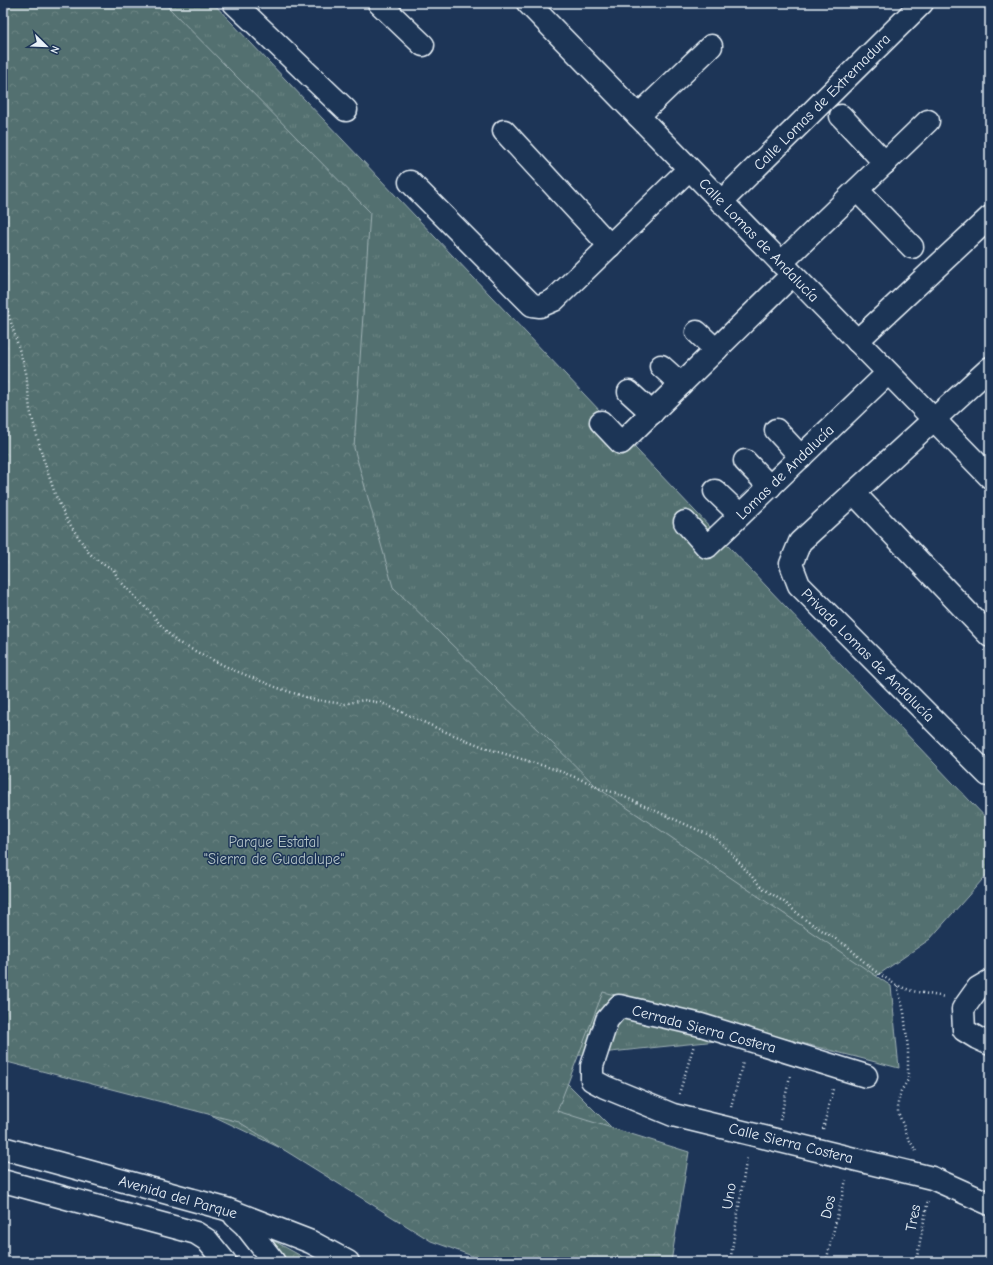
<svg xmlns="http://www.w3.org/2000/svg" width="993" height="1265" font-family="'Comic Neue',sans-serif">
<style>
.grass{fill:url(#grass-tufts);stroke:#9eb0b4}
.park{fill:url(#park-crowns);stroke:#9eb0b4}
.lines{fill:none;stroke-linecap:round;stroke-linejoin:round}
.minor-casing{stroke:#e8f1f8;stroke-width:25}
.path{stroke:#e8f1f8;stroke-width:2.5;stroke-dasharray:1 3;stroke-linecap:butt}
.minor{stroke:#1d3557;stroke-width:22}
.labels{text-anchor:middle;stroke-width:3;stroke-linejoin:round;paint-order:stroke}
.street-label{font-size:15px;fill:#e8f1f8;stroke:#1d3557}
.park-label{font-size:15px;fill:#b4c4c8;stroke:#1d3557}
</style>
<defs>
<pattern id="grass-tufts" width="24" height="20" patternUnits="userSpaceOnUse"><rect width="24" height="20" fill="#53706f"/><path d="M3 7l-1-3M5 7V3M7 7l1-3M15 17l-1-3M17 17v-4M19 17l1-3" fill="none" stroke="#6c8584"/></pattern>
<pattern id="park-crowns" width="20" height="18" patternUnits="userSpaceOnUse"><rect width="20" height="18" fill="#53706f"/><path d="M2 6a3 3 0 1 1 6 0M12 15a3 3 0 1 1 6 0" fill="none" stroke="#6c8584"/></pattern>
</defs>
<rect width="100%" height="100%" fill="#1d3557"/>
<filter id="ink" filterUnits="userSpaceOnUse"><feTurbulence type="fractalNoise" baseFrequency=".025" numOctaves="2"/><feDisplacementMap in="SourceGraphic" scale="8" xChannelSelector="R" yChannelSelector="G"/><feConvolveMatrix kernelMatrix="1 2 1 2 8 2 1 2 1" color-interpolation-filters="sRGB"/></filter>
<g filter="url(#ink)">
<!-- grass -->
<polygon class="grass" points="3,3 213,3 990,822 990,871 930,939 794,1033 543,1059 651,1167 480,1243 87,1056"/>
<!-- park -->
<g class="park">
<polygon points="3,3 164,3 370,212 354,448 393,587 598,788 891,986 899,1068 603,992 557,1111 689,1152 671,1262 489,1262 431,1241 239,1122 3,1061"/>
<polygon points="256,1231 312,1262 279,1262"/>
</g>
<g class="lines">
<defs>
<g id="minor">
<polyline points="234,3 346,110"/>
<polyline points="379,3 423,45"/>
<polyline points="528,3 990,477"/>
<polyline points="638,116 711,46"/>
<polyline points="841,116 885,163"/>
<polyline points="504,131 610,246"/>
<polyline points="410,182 532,305 540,306 554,300 689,169"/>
<polyline points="857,190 912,247"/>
<polyline points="721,202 922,3"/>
<polyline points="781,263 928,121"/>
<polyline points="697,332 716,350"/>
<polyline points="857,341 990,217"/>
<polyline points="661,366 681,384"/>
<polyline points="629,392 652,413"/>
<polyline points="601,422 621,443 792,275"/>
<polyline points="776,430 801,457"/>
<polyline points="745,461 770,487"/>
<polyline points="715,491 740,515"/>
<polyline points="854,493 990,636"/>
<polyline points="685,522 707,547 888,373"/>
<polyline points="988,775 799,585 791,564 800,542 990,368"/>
<polyline points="990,981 978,988 963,1009 964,1030 977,1038 990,1044"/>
<polyline points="866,1076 701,1025 619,1006 607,1020 592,1066 592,1080 605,1087 673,1115 932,1178 990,1204"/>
<polyline points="3,1148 226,1209 311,1242 348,1262"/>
<polyline points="3,1181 196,1233 207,1240 225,1262"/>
<polyline points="235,1216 245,1225 274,1262"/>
</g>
</defs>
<!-- minor casing -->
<use href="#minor" class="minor-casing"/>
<!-- path -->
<g class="path">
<polyline points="3,296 26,372 30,410 43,458 55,494 67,520 89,553 96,559 114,570 118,579 151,613 163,628 177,642 231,669 278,688 315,700 344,704 364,700 382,703 441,730 489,749 554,769 590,783 598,788 616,793 707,834 715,838 730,852 761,887 784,902 807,921 847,946 872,969 896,985 912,991 945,997"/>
<polyline points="897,986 904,1012 908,1049 908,1080 901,1091 898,1103 898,1112 908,1138 916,1151"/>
<polyline points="679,1094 694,1045"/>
<polyline points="731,1107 743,1062"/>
<polyline points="780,1120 790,1076"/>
<polyline points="823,1129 833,1089"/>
<polyline points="730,1262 747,1156"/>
<polyline points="826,1262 846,1180"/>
<polyline points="916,1262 928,1200"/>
</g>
<!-- minor -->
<use href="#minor" class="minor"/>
</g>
</g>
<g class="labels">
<!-- street labels -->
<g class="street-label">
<text transform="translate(822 102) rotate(-45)" y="5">Calle Lomas de Extremadura</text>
<text transform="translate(759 240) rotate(46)" y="5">Calle Lomas de Andalucía</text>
<text transform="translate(785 472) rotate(-44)" y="5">Lomas de Andalucía</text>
<text transform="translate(868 655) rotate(45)" y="5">Privada Lomas de Andalucía</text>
<text transform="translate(704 1029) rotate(15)" y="5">Cerrada Sierra Costera</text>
<text transform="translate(791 1143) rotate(14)" y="5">Calle Sierra Costera</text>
<text transform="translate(729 1196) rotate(-81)" y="5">Uno</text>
<text transform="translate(178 1197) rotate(16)" y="5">Avenida del Parque</text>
<text transform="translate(828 1207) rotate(-77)" y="5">Dos</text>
<text transform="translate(913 1218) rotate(-79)" y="5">Tres</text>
</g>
<!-- park labels -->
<g class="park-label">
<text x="274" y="847">Parque Estatal<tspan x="274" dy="17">"Sierra de Guadalupe"</tspan></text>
</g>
</g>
<!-- margin -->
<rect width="993" height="1265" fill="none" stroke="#1d3557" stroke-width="16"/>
<rect x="8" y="8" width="977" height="1249" fill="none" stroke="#e8f1f8" stroke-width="1.5" filter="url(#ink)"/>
<!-- north arrow -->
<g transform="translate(46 46) rotate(113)" stroke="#1d3557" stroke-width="3" paint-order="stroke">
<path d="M0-3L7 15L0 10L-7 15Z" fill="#e8f1f8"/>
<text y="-6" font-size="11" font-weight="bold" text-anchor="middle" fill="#e8f1f8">N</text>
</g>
</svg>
